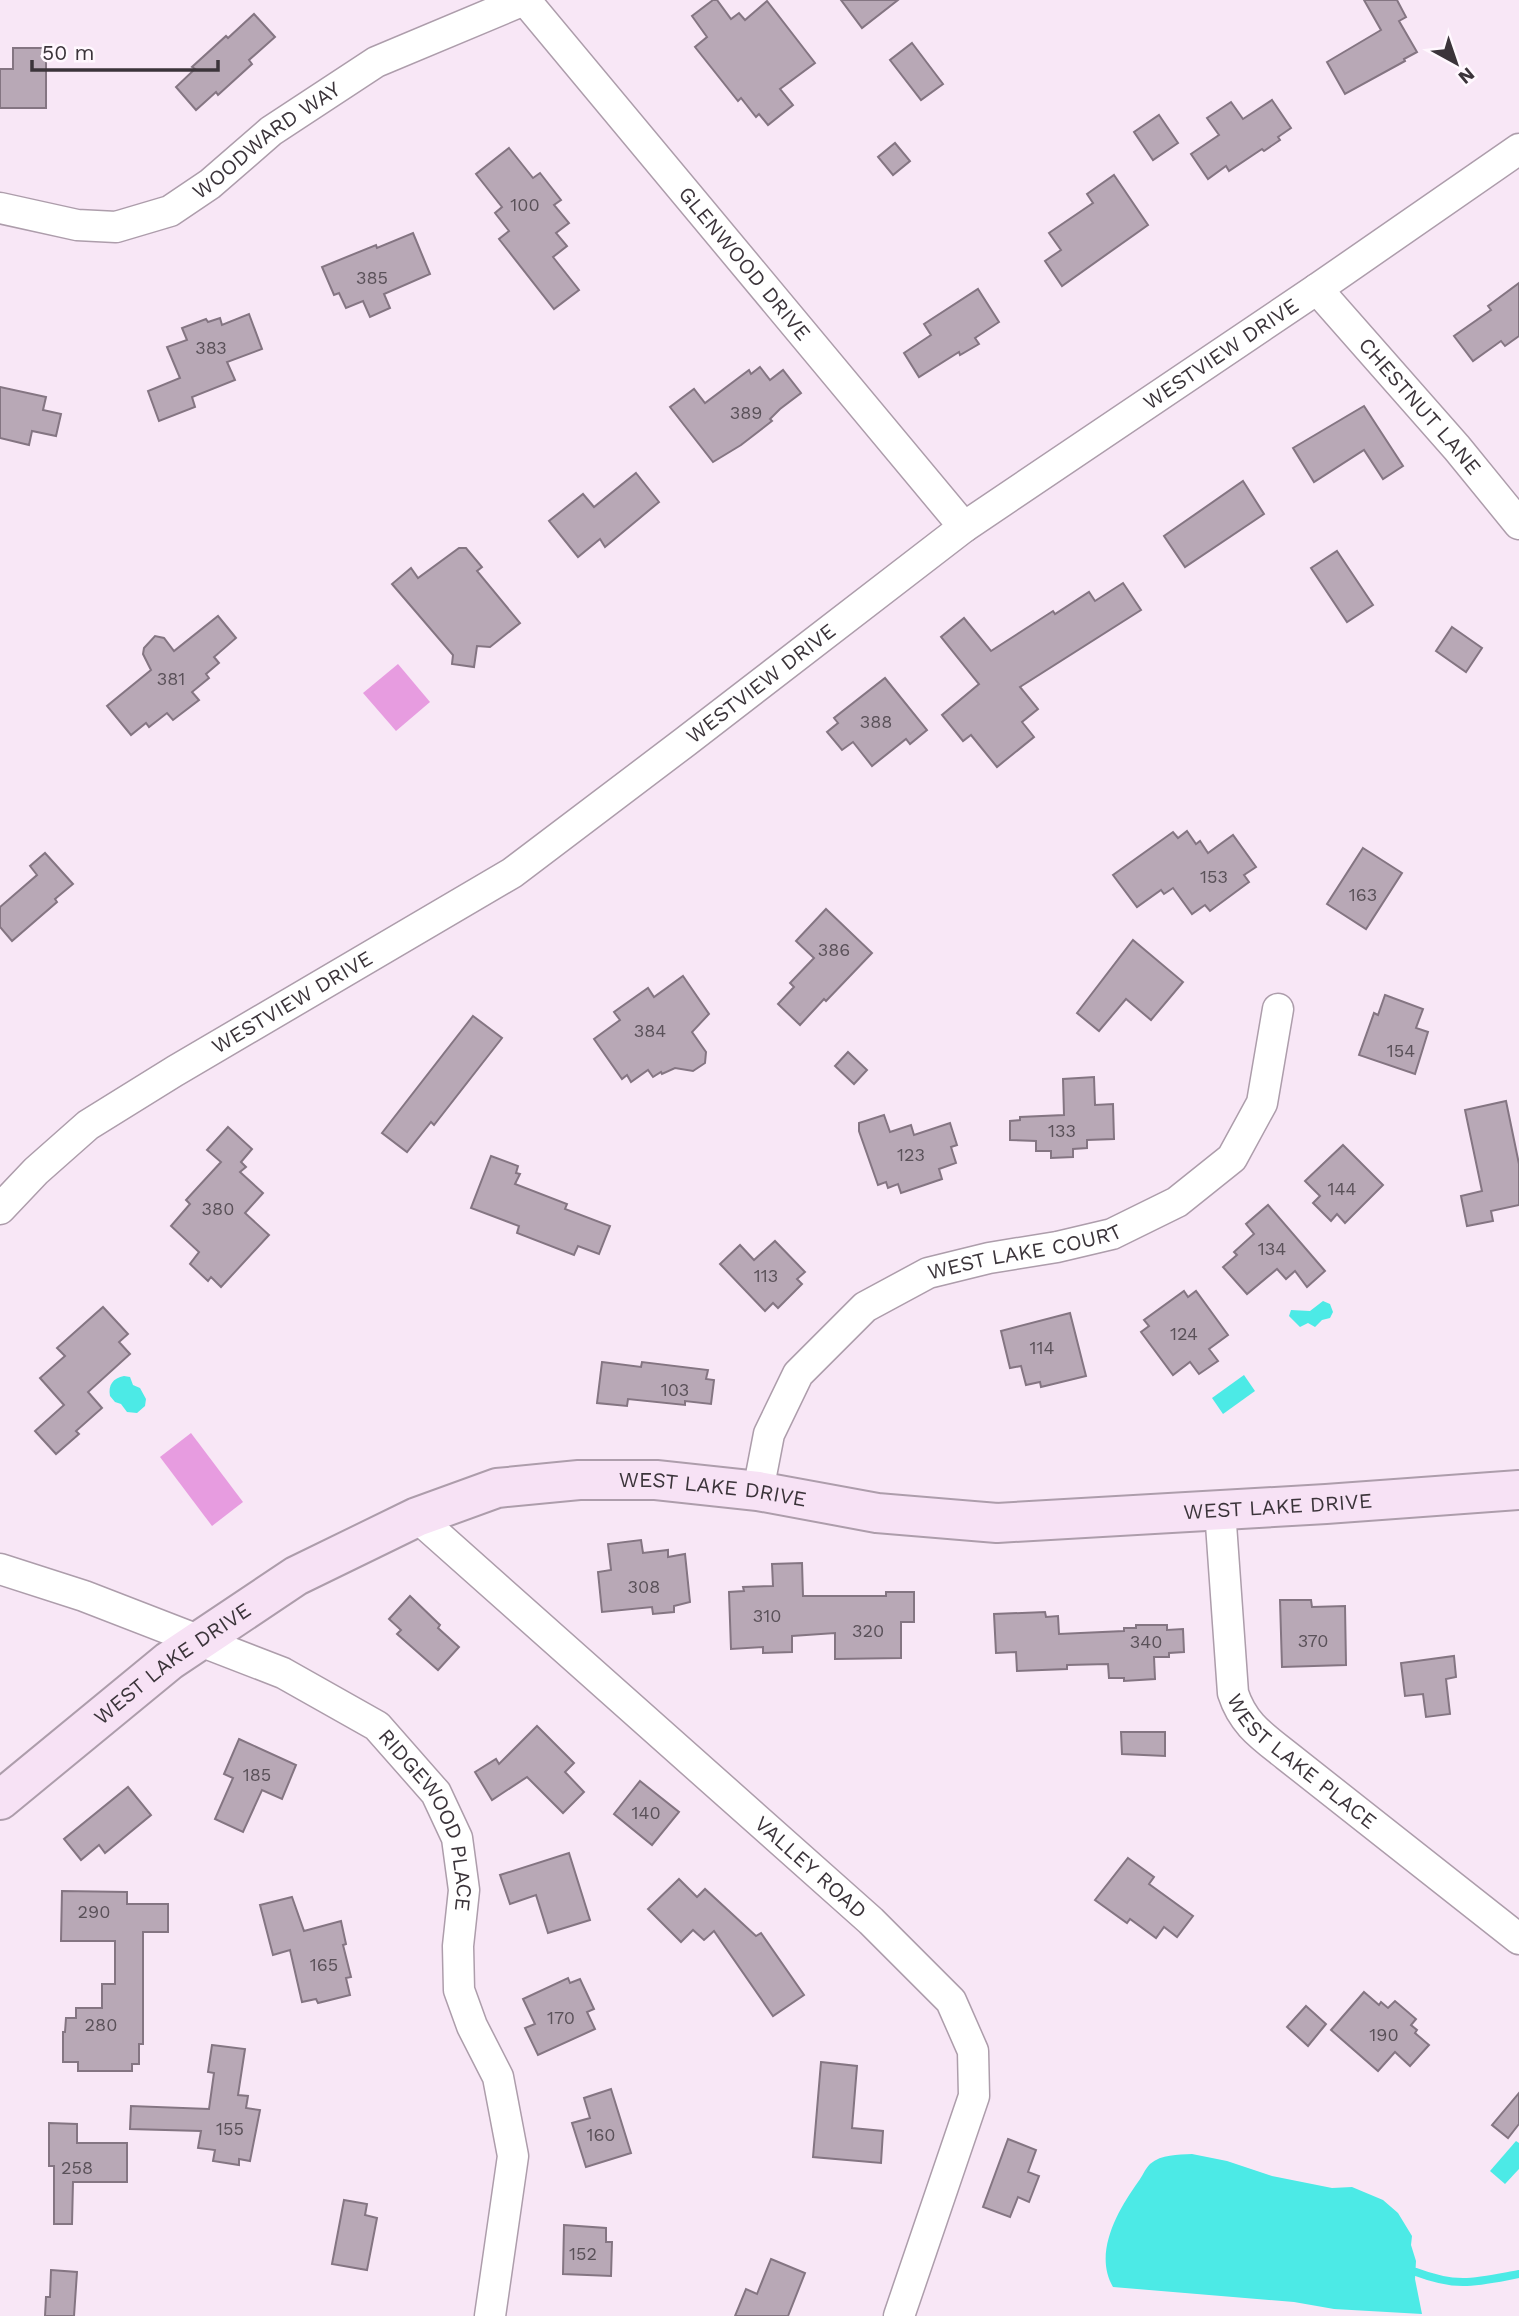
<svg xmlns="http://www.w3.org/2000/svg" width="1519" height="2316" font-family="'Work Sans',sans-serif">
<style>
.green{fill:#e79ce0}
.water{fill:#4ceae6}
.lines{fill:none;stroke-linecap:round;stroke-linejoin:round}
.stream{stroke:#4ceae6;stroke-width:8}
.building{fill:#b8a8b6;stroke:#847582;stroke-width:2}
.minor-casing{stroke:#ad9dab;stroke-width:33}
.secondary-casing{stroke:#ad9dab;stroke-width:42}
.minor{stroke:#fff;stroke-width:30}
.secondary{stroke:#f7e2f5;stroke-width:38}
.labels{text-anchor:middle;stroke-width:6;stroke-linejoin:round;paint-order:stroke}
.number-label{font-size:18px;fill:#5a5159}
.street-label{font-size:21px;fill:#3b343a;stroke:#fff8fe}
</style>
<rect width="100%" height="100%" fill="#f8e7f6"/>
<!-- green -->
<g class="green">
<polygon points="398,664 430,702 396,731 363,693"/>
<polygon points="191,1433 243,1502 212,1526 160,1457"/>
</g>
<!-- water -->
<g class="water">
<polygon points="1323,1301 1330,1304 1333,1312 1330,1318 1322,1320 1315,1327 1308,1323 1300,1327 1289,1316 1291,1310 1310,1311"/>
<polygon points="1244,1375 1255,1391 1223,1414 1212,1398"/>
<path d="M124 1376 130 1377 133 1385 140 1388 146 1399 145 1406 137 1413 127 1412 121 1404 115 1402 110 1396C108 1385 113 1378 124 1376Z"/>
<polygon points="1516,2141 1519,2143 1519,2169 1505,2184 1490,2171"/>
<path d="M1192 2154 1227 2161 1272 2176 1332 2188 1352 2187 1383 2200 1398 2213 1412 2236 1411 2245 1416 2261 1415 2279 1422 2314 1334 2309 1294 2302 1113 2287C1093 2253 1118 2210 1138 2182 1142 2177 1145 2169 1150 2164 1162 2154 1177 2155 1192 2154Z"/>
</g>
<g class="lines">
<!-- stream -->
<path class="stream" d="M1416 2272C1458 2288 1476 2282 1519 2274"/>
</g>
<!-- building -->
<g class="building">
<polygon points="713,0 717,0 731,19 739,13 745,20 767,1 815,63 780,89 793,105 768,125 759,114 756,117 741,98 738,101 695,47 707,37 692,16"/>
<polygon points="841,0 898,0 862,28"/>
<polygon points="1364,0 1397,0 1406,17 1399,21 1417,52 1404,59 1405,61 1345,94 1327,62 1381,30"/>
<polygon points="254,14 275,37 249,60 252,64 218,95 216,92 196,110 176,87 195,69 192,67 226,36 228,38"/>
<polygon points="912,43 943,84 921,100 890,60"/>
<polygon points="13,48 46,48 46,108 0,108 0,69 13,69"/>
<polygon points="1272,100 1291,128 1278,137 1280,140 1264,151 1262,149 1229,171 1226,166 1208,179 1191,154 1219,135 1207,118 1231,102 1243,119"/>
<polygon points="1159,115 1178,143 1153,160 1134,132"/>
<polygon points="895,143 910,161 893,175 878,157"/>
<polygon points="509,148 533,178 540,173 561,200 554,205 569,223 556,233 567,246 553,257 579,290 554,309 499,239 509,231 495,213 502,207 476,174"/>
<polygon points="1114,175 1148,225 1062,286 1045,261 1061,250 1049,233 1093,203 1087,194"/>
<polygon points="413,233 430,274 384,294 390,308 370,317 363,301 346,308 339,293 334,295 322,267 376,245 377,248"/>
<polygon points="1519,283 1519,336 1505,346 1501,341 1473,361 1454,336 1491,310 1488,306"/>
<polygon points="978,289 999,322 975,338 979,344 960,355 959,352 919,377 904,353 931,335 924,324"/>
<polygon points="249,314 262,349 227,362 235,380 192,397 195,407 159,421 148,391 180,378 167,347 187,340 182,328 206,319 208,322 220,318 222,325"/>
<polygon points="760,367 770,380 783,370 801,393 780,409 770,419 772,421 741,445 713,462 670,407 694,389 705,403 749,370 751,374"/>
<polygon points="0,387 46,397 43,410 61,414 56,436 32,431 29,445 0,438"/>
<polygon points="1364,406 1403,466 1383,479 1364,450 1314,482 1293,448"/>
<polygon points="636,473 659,502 605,547 600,539 578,557 549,521 583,494 594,507"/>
<polygon points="1243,481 1264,514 1185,567 1164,536"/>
<polygon points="459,548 466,548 482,567 477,571 520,623 490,647 477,646 474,667 452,664 453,655 392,584 411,568 418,578"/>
<polygon points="1337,551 1373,605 1347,622 1311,568"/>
<polygon points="1123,583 1141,610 1020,687 1038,709 1022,722 1034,737 997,767 971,735 963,741 942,715 979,684 941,637 964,618 991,651 1053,611 1055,614 1089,592 1095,601"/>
<polygon points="218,616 236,638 214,657 219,663 206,674 209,678 192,692 199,700 173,720 167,713 149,727 146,723 131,735 107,706 151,670 143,654 144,648 155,636 164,638 174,651"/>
<polygon points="1452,627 1482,648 1466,672 1436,651"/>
<polygon points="885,678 927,730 910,744 906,739 872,766 853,742 842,750 827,732 838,723 834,718"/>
<polygon points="1187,831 1196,844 1200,841 1208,853 1233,835 1256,867 1244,875 1249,882 1210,911 1205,905 1192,914 1173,888 1164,894 1161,890 1137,907 1113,875 1173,832 1178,838"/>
<polygon points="1363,848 1402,873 1366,929 1327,904"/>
<polygon points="45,853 73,884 55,899 57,902 12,941 0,927 0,907 37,875 30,866"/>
<polygon points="826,909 872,953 826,1001 824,999 800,1025 778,1004 794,987 790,983 814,958 796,941"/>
<polygon points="1133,940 1183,982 1151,1020 1126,999 1099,1031 1077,1013"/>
<polygon points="683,976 709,1014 692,1032 706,1052 705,1063 693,1071 675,1068 662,1074 661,1072 653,1077 648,1070 631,1082 627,1075 622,1079 594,1039 620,1020 614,1012 648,988 654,997"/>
<polygon points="1385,995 1423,1009 1416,1028 1428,1032 1415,1074 1359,1055 1374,1013 1378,1015"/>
<polygon points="473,1016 502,1038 434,1125 431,1122 407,1152 382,1133"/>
<polygon points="848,1052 867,1070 854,1084 835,1066"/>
<polygon points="1094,1077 1095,1105 1113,1104 1114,1139 1087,1140 1087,1148 1073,1149 1073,1157 1051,1158 1051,1151 1036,1151 1036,1141 1010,1140 1010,1121 1020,1120 1020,1117 1064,1115 1063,1079"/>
<polygon points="1506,1101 1519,1164 1519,1205 1491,1211 1493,1221 1467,1226 1461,1196 1482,1191 1465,1110"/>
<polygon points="884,1115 890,1132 911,1125 914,1135 950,1123 957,1145 951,1147 956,1163 939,1169 942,1179 901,1193 898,1184 888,1188 886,1182 878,1185 859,1131 859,1123"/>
<polygon points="228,1127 252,1149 241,1162 246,1167 240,1172 263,1193 245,1213 269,1235 221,1287 211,1277 208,1281 190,1264 199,1252 171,1226 190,1204 186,1200 221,1162 207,1150"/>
<polygon points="1343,1145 1383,1185 1345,1223 1337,1214 1331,1221 1313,1203 1320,1196 1305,1181"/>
<polygon points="491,1156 518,1166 516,1173 520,1174 515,1184 567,1204 565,1209 610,1226 599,1254 578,1246 574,1255 517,1233 519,1226 471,1208"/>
<polygon points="1268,1205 1325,1271 1307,1287 1295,1271 1286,1279 1277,1269 1247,1294 1223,1267 1237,1255 1234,1252 1254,1234 1246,1224"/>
<polygon points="775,1241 805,1272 797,1279 802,1284 778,1308 773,1303 765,1311 720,1264 740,1245 754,1260"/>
<polygon points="1184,1291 1188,1297 1196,1291 1228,1335 1209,1349 1218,1361 1199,1374 1190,1362 1173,1375 1141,1332 1149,1326 1144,1320"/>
<polygon points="103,1307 128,1334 119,1342 130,1354 88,1392 102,1408 76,1431 79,1434 56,1454 35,1431 64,1405 40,1378 65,1356 57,1348"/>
<polygon points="1070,1313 1086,1376 1041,1387 1040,1382 1026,1385 1021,1366 1010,1368 1001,1331"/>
<polygon points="602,1362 641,1367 642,1362 708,1370 706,1379 714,1380 711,1404 685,1401 685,1405 628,1399 627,1406 597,1403"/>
<polygon points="641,1540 643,1553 668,1550 668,1557 685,1554 690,1602 674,1606 674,1612 653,1614 652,1607 602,1612 598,1572 611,1570 608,1544"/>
<polygon points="802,1563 803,1596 886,1596 886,1592 914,1592 914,1622 901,1622 901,1658 835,1659 835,1633 792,1636 792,1652 763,1653 763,1647 731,1649 729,1592 744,1591 743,1587 773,1586 772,1564"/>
<polygon points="410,1596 440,1625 438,1628 459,1647 438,1670 397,1634 401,1630 389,1619"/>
<polygon points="1280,1600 1311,1600 1312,1607 1345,1606 1346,1665 1282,1667"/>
<polygon points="1045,1612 1046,1617 1058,1616 1059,1634 1124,1631 1124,1628 1136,1628 1136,1625 1167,1625 1167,1630 1183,1629 1184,1652 1169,1653 1169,1657 1154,1657 1155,1679 1124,1681 1124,1678 1109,1678 1108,1664 1067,1665 1067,1669 1017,1671 1016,1652 996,1653 994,1614"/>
<polygon points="1454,1656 1456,1677 1446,1679 1450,1714 1426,1717 1423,1694 1405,1696 1401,1663"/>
<polygon points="537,1726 574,1763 565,1772 584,1792 563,1813 527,1777 492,1800 475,1772 496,1759 499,1764"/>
<polygon points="1121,1732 1165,1732 1165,1756 1122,1754"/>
<polygon points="239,1739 296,1765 282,1799 262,1790 243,1832 215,1819 233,1778 224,1774"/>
<polygon points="640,1781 679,1812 652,1845 614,1814"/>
<polygon points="128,1787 151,1815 105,1853 99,1845 81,1860 64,1839"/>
<polygon points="569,1853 590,1920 548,1933 536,1895 510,1904 500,1875"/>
<polygon points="1128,1858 1154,1877 1149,1884 1193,1916 1177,1937 1164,1927 1156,1938 1130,1919 1127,1923 1095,1900"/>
<polygon points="679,1879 697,1897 705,1889 756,1936 761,1933 804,1995 773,2016 714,1931 704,1940 693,1930 681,1942 648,1909"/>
<polygon points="62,1891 127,1892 127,1904 168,1904 168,1932 143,1932 143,2044 139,2044 139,2064 132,2064 132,2071 78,2071 78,2062 63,2062 63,2032 65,2032 66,2018 76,2018 76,2008 102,2008 102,1984 115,1984 115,1941 61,1941"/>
<polygon points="292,1897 304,1931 341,1921 346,1944 343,1945 351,1977 346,1978 350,1995 318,2003 316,1999 302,2002 290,1950 273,1955 260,1905"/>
<polygon points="568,1978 570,1983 580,1979 594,2009 587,2012 595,2029 538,2055 525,2028 535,2024 523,1999"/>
<polygon points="1364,1992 1379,2005 1381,2002 1388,2008 1395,2001 1416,2019 1411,2025 1417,2030 1415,2033 1429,2045 1410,2066 1395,2052 1378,2071 1331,2030"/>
<polygon points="1306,2006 1326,2024 1308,2046 1287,2027"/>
<polygon points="212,2045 245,2049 238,2095 248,2096 246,2108 260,2110 250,2161 239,2159 239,2165 213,2161 215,2150 198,2148 201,2131 130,2129 131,2106 209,2109 214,2073 208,2072"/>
<polygon points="821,2062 857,2066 852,2128 883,2131 881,2163 813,2157"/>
<polygon points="611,2089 631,2153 586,2167 572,2123 590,2118 584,2098"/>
<polygon points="1519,2093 1519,2124 1508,2138 1492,2125"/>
<polygon points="49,2123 77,2124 77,2143 127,2143 127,2182 73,2182 72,2224 54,2224 54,2166 49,2166"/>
<polygon points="1008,2139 1036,2150 1028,2172 1039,2176 1029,2202 1018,2197 1010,2217 983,2207"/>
<polygon points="344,2200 367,2204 365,2215 377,2218 367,2270 332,2264"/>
<polygon points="564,2225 606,2228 606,2242 612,2242 611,2276 563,2274"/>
<polygon points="771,2259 805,2273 788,2316 735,2316 746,2289 757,2294"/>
<polygon points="51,2270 77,2272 74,2316 45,2316 46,2297 50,2297"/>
</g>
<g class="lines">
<defs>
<g id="minor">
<path id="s1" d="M525 0 964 527"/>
<path id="s2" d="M0 208 77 225 116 227 170 211 210 184 271 131 376 62 524 0"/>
<path id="s3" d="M1317 289 1457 448 1519 524"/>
<path id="s4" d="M0 1209 36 1171 88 1125 175 1071 512 873 685 742 964 527 1317 289 1519 149"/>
<path id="s5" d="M758 1491 769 1434 798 1374 865 1307 928 1273 989 1258 1057 1247 1112 1234 1177 1202 1232 1158 1262 1103 1278 1009"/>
<path id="s6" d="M1220 1510 1233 1693C1243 1724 1262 1736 1287 1756L1519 1939"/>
<path id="s7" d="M417 1517 871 1921 951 2001 973 2051 974 2096 899 2316"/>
<path id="s8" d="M0 1569 84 1596 283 1673 377 1726 436 1793 457 1838 464 1890 458 1946 459 1990 472 2026 498 2077 513 2156 490 2316"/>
</g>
<g id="secondary">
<path id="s9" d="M0 1800 169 1661 296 1576 417 1517 497 1488 579 1480H656L758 1491 877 1513 997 1523 1326 1504 1519 1490"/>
</g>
</defs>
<!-- minor casing -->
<use href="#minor" class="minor-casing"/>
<!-- secondary casing -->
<use href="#secondary" class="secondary-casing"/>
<!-- minor -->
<use href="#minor" class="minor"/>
<!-- secondary -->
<use href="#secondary" class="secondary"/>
</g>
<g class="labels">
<!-- number labels -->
<g class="number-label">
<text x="525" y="211">100</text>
<text x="372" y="284">385</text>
<text x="211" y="354">383</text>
<text x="746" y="419">389</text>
<text x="171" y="685">381</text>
<text x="876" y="728">388</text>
<text x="1214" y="883">153</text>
<text x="1363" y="901">163</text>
<text x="834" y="956">386</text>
<text x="650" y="1037">384</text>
<text x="1401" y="1057">154</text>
<text x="1062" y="1137">133</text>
<text x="911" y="1161">123</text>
<text x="1342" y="1195">144</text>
<text x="218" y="1215">380</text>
<text x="1272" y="1255">134</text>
<text x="766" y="1282">113</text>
<text x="1184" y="1340">124</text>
<text x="1042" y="1354">114</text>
<text x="675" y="1396">103</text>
<text x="644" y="1593">308</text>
<text x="767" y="1622">310</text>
<text x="868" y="1637">320</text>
<text x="1313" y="1647">370</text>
<text x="1146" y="1648">340</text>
<text x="257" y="1781">185</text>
<text x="646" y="1819">140</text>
<text x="94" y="1918">290</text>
<text x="324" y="1971">165</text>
<text x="561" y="2024">170</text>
<text x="101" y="2031">280</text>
<text x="1384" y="2041">190</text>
<text x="230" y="2135">155</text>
<text x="601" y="2141">160</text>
<text x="77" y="2174">258</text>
<text x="583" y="2260">152</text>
</g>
<!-- street labels -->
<g class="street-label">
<text dy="7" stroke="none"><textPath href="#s2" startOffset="294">WOODWARD WAY</textPath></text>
<text dy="7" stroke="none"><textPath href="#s1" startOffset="343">GLENWOOD DRIVE</textPath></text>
<text dy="7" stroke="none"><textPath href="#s4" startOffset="1494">WESTVIEW DRIVE</textPath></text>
<text dy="7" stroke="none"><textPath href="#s3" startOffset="156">CHESTNUT LANE</textPath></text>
<text dy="7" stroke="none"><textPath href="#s4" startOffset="928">WESTVIEW DRIVE</textPath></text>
<text dy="7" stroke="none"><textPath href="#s4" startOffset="360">WESTVIEW DRIVE</textPath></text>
<text dy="7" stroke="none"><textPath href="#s5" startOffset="390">WEST LAKE COURT</textPath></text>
<text dy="7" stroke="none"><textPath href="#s9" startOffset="808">WEST LAKE DRIVE</textPath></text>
<text dy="7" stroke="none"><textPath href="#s9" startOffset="1376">WEST LAKE DRIVE</textPath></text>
<text dy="7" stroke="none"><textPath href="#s9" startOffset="220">WEST LAKE DRIVE</textPath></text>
<text dy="7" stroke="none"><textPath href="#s6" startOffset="282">WEST LAKE PLACE</textPath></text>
<text dy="7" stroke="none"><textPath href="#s8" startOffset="520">RIDGEWOOD PLACE</textPath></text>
<text dy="7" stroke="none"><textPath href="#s7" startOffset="527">VALLEY ROAD</textPath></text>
</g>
</g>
<!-- north arrow -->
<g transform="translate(1456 63) rotate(140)" stroke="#fff8fe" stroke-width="5" paint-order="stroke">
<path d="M0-5L12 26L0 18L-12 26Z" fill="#3b343a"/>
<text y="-10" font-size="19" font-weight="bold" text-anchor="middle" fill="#3b343a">N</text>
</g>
<!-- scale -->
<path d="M32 60v10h186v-10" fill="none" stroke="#3b343a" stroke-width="3.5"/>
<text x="42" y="60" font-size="21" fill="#3b343a" stroke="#fff8fe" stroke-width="5" paint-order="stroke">50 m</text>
</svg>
